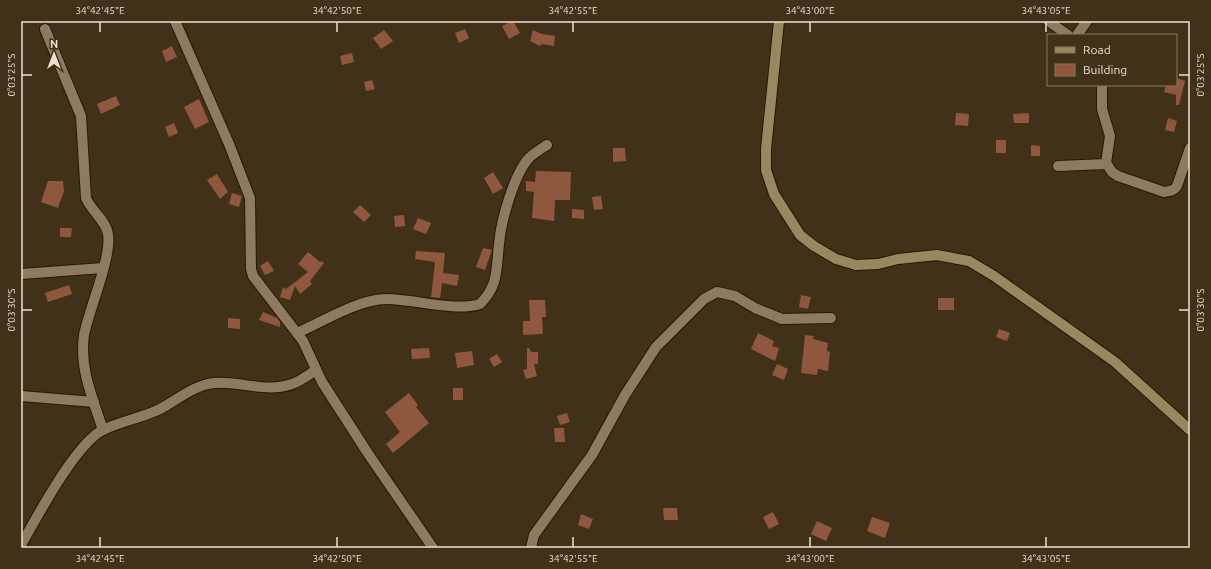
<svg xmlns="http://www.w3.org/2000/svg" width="1211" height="569" font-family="Ubuntu,sans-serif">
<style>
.building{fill:#8e573e}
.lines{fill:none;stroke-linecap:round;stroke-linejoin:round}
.street-casing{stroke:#281902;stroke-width:12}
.secondary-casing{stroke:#281902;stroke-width:12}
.street{stroke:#8d7a60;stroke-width:10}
.secondary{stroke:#978860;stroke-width:10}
.ticks{fill:none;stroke:#ebe0d2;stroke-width:1.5}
.neatline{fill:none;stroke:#ebe0d2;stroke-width:1.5}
.ticks-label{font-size:10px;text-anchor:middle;fill:#ebe0d2}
</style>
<rect width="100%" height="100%" fill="#423119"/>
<!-- building -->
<g class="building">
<polygon points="512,21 513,21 520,33 509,39 502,26"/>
<polygon points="465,29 469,38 459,43 455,33"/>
<polygon points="384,30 393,41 381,49 373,38"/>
<polygon points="533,30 542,34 555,36 554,46 542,44 540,46 530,41"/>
<polygon points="172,46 177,57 166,62 162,51"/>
<polygon points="352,53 354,62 342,65 340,56"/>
<polygon points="1176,78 1185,81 1179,105 1176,105 1176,95 1164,92 1166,85 1176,85"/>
<polygon points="372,80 375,89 366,91 364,82"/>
<polygon points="116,96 120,105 101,114 97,104"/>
<polygon points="199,99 209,122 195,129 184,107"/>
<polygon points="956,113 969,114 968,126 955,125"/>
<polygon points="1029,113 1029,123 1014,123 1013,114"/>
<polygon points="1168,118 1177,121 1174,132 1165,130"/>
<polygon points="174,123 178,133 169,137 165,127"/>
<rect x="996" y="140" width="10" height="13"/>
<polygon points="1031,145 1040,146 1040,156 1031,156"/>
<polygon points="613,148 625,148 626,161 613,162"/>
<polygon points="536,171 571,172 570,200 555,200 554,221 532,218 534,192 526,191 526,181 535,182"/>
<polygon points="493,172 503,188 493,194 484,178"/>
<polygon points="217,174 228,192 220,199 207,180"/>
<polygon points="48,181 63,181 64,191 58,208 41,202"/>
<polygon points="232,193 242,196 239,207 229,204"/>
<polygon points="601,196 603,209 594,210 592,197"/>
<polygon points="360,205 371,215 364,222 353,212"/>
<polygon points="572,209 584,210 584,219 572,218"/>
<polygon points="404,215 405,226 395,227 394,216"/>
<polygon points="418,218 431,223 426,234 413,229"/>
<polygon points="60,228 72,228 71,237 60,237"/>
<polygon points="483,248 492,250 485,270 476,267"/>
<polygon points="416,251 445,253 443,273 459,275 457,286 442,283 440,298 431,297 435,262 415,259"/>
<polygon points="308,252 320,262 322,261 324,263 310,281 312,284 300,294 295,286 290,300 280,297 283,287 286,289 308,272 298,264"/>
<polygon points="268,261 274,271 265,275 260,266"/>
<polygon points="69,285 72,294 48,302 45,293"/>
<polygon points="801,295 811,297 808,309 799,307"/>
<rect x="938" y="298" width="16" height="12"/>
<polygon points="529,300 545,300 546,317 542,317 543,334 523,335 523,321 530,321"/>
<polygon points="263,312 277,318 280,322 280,327 259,320"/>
<polygon points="228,318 240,319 240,329 228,328"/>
<polygon points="999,329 1010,333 1007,341 996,337"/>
<polygon points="758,333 774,341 772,346 779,348 775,361 751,349"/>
<polygon points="805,335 814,336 813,339 828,343 827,351 830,352 828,371 818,369 817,375 801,373"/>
<polygon points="429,348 430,358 412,359 411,349"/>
<polygon points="527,348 529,348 531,352 538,352 538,364 534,364 537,376 526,379 523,370 527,369"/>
<polygon points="472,351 474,365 457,368 455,353"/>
<polygon points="497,354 502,362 494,367 489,359"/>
<polygon points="777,364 788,369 784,380 772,375"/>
<rect x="453" y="388" width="10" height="12"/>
<polygon points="409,393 418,405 416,407 429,423 393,453 386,444 400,432 385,412"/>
<polygon points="567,413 570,422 560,425 557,416"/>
<polygon points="554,428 564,428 565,442 555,442"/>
<polygon points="663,508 677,508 678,520 664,520"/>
<polygon points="773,512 779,524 769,529 763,517"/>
<polygon points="581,514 593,519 589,529 578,525"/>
<polygon points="872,517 890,523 885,538 867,531"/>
<polygon points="817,521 832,528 826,541 811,534"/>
</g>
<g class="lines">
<defs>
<g id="street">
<polyline points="175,21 229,144 250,198 251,269 253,276 303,341 322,382 369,455 433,548"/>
<polyline points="1048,21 1068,35"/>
<path d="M45 29 81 116 86 198C91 211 106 220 108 234 112 257 89 309 84 335 79 368 93 399 103 430"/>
<polyline points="1077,35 1087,21"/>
<path d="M1102 85V109L1110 136 1106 163 1112 172 1118 176 1164 192C1170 191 1174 191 1177 186L1190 148"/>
<polyline points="1058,166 1106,164 1106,163"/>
<polyline points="21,274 103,268"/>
<path d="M297 333C322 322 359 299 386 299 414 299 455 312 480 304 499 285 496 269 499 244 501 221 514 174 529 158 534 153 541 149 547 145"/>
<polyline points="21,396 94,402"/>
<path d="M21 545C37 517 76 443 103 430 121 421 142 418 160 409 177 400 194 385 214 383 240 381 267 393 292 384 301 381 308 375 316 370"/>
<polyline points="531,548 534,535 592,455 625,395 656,347 704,299 717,292 735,296 755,308 782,319 831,318"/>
</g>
<polyline id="secondary" points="779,21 766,149 766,170 774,194 800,235 814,246 836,259 856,265 878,264 898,259 937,255 969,261 994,276 1115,362 1190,430"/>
</defs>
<!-- street casing -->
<use href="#street" class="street-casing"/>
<!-- secondary casing -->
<use href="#secondary" class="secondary-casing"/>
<!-- street -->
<use href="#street" class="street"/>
<!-- secondary -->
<use href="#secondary" class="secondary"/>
</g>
<!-- ticks -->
<path class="ticks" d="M100 22V32M337 22V32M573 22V32M810 22V32M1046 22V32M22 75H32M1179 75H1189M22 310H32M1179 310H1189M100 537V547M337 537V547M573 537V547M810 537V547M1046 537V547"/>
<!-- border -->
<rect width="1211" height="569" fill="none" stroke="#423119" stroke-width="44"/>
<!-- legend -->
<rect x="1047" y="34" width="130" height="52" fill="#423119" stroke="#867763"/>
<rect x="1055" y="47" width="20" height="6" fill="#978860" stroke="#867763"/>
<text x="1083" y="54" font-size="12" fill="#ebe0d2">Road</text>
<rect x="1055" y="64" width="20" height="12" fill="#8e573e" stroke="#867763"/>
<text x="1083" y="74" font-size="12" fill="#ebe0d2">Building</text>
<!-- north arrow -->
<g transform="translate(54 54)" stroke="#423119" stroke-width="3" paint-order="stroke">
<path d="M0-3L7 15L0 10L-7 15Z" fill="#ebe0d2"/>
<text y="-6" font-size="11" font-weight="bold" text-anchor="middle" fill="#ebe0d2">N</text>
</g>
<rect x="22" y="22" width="1167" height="525" class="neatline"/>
<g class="ticks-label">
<text x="100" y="14">34°42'45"E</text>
<text x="337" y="14">34°42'50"E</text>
<text x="573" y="14">34°42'55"E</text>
<text x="810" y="14">34°43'00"E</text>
<text x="1046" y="14">34°43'05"E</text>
<text transform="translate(11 75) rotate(-90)" y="4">0°03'25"S</text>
<text transform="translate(1200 75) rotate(-90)" y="4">0°03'25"S</text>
<text transform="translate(11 310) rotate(-90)" y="4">0°03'30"S</text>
<text transform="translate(1200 310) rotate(-90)" y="4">0°03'30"S</text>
<text x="100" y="562">34°42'45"E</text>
<text x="337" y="562">34°42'50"E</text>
<text x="573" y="562">34°42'55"E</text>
<text x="810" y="562">34°43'00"E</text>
<text x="1046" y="562">34°43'05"E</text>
</g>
</svg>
